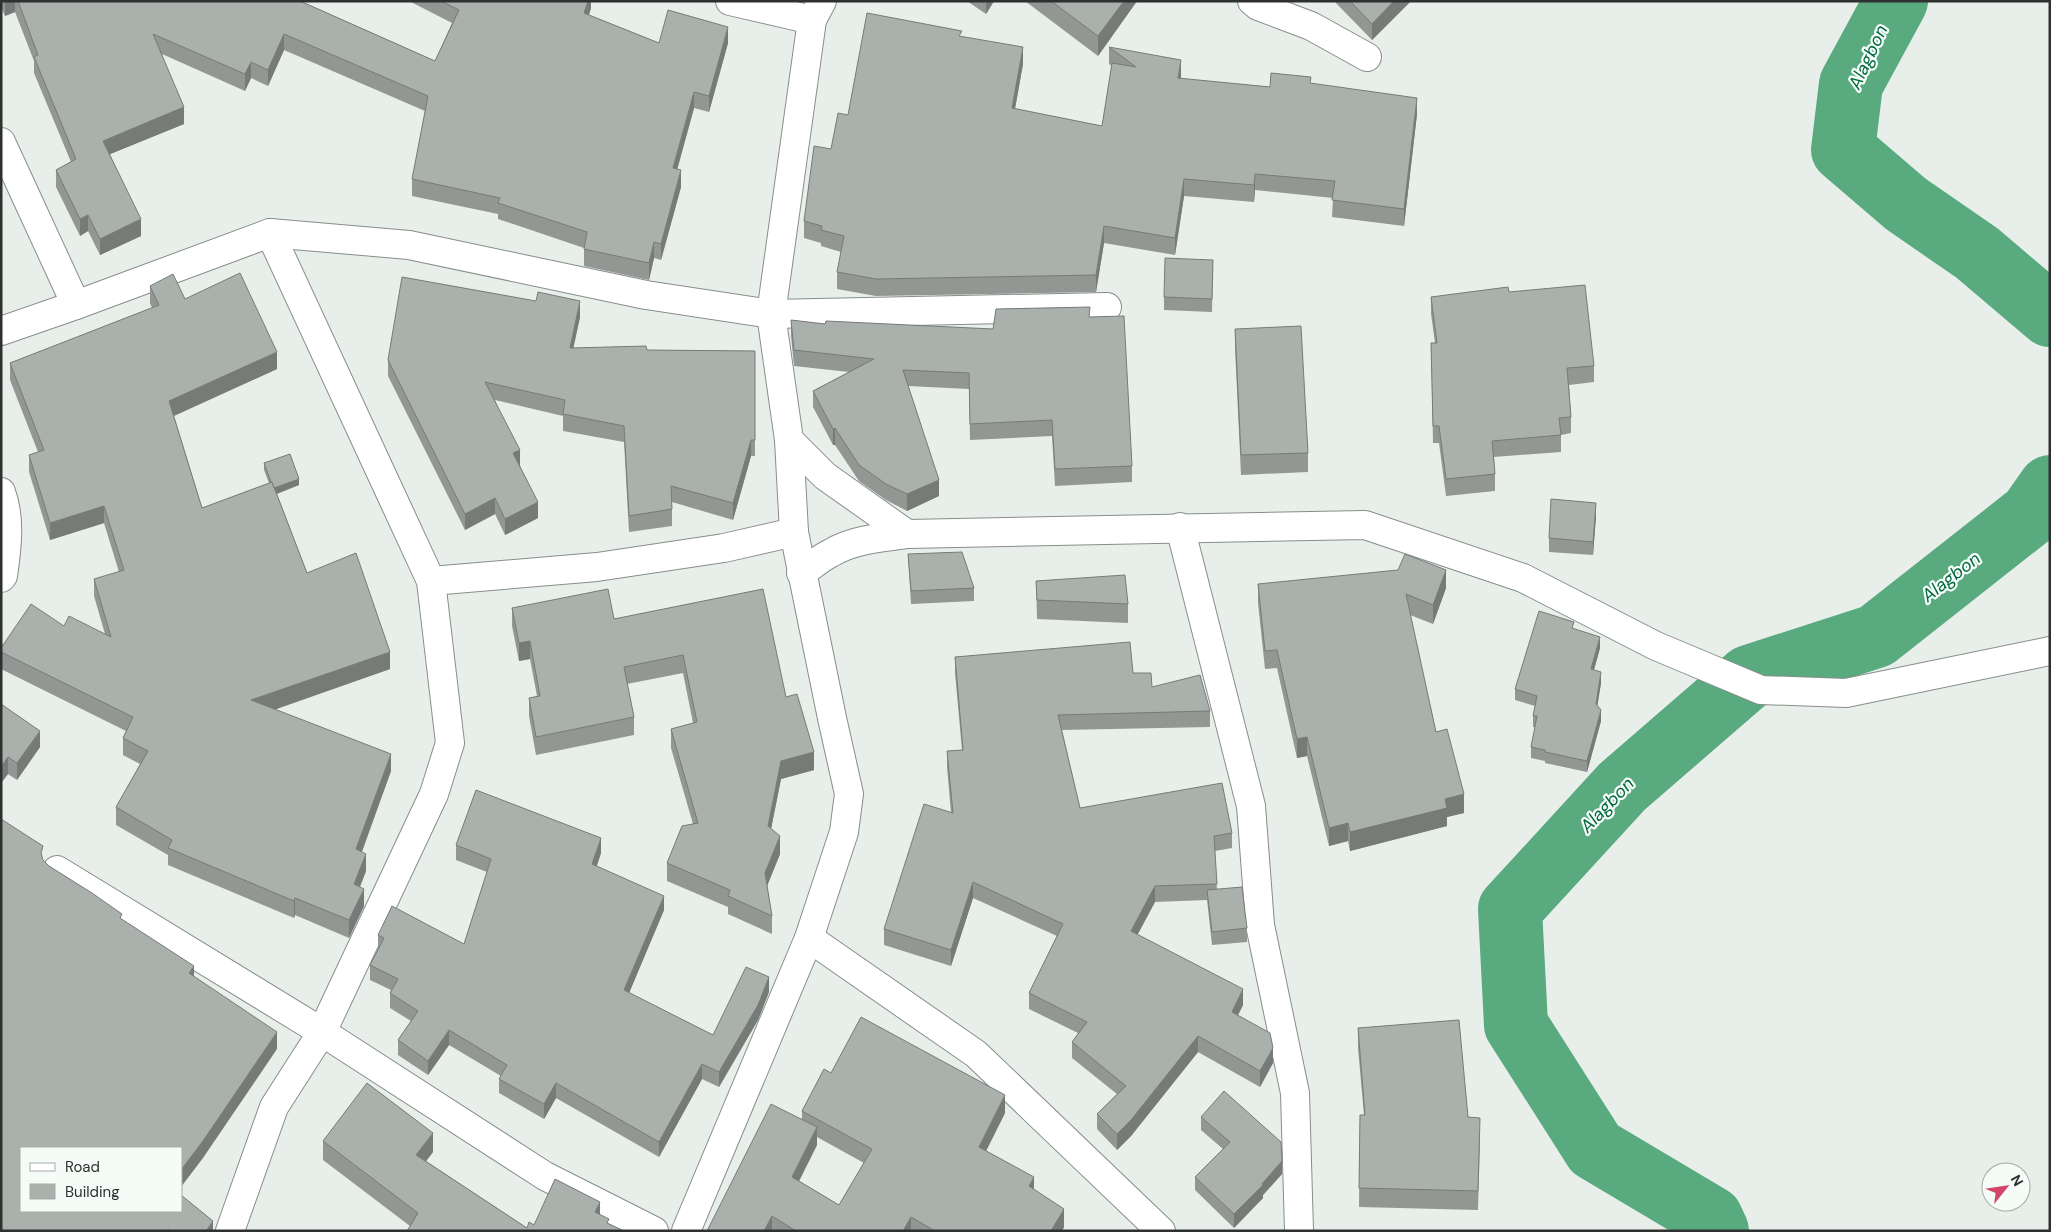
<svg xmlns="http://www.w3.org/2000/svg" width="2051" height="1232" font-family="'DM Sans',sans-serif">
<style>
.lines{fill:none;stroke-linecap:round;stroke-linejoin:round}
.river{stroke:#59aa7f;stroke-width:64}
.minor-casing{stroke:#878e89;stroke-width:30}
.minor{stroke:#fff;stroke-width:28}
.wall{fill:#929794;fill-rule:evenodd}
.shaded-wall{fill:#777b78}
.building{fill:#aab0ac;stroke:#777b78}
.labels{text-anchor:middle;stroke-width:4.5;stroke-linejoin:round;paint-order:stroke}
.water-label{font-size:18px;font-style:italic;fill:#006840;stroke:#f5fcf8}
</style>
<rect width="100%" height="100%" fill="#e8efea"/>
<g class="lines">
<!-- river -->
<g class="river">
<polyline points="1896,1 1851,84 1843,150 1906,204 1977,253 2050,315"/>
<polyline points="1717,1231 1711,1218 1595,1149 1516,1025 1510,909 1622,787 1749,677 1876,636 2031,514 2050,487"/>
</g>
<defs>
<g id="minor">
<polyline points="730,1 812,20"/>
<polyline points="1252,1 1258,6 1311,26 1367,57"/>
<polyline points="1,142 76,305"/>
<polyline points="1,331 76,305 270,233 409,245 646,295 771,314 1107,307"/>
<polyline points="789,440 825,476 907,534"/>
<path d="M1 492C11 519 7 548 3 576L1 578"/>
<polyline points="1180,527 1251,806 1260,925 1295,1093 1299,1231"/>
<path d="M801 573C811 567 820 558 831 553 854 539 882 538 907 534L1365 525 1523 578 1656 646 1761 690 1846 693 2050 651"/>
<polyline points="431,581 597,567 724,548 794,532"/>
<polyline points="57,870 322,1032 545,1176 654,1231"/>
<polyline points="809,938 976,1054 1161,1231"/>
<polyline points="230,1231 274,1107 322,1032 434,794 450,743 431,581 270,233"/>
<polyline points="686,1231 809,938 844,832 849,794 832,718 794,532 789,440 771,314 812,20 822,1"/>
</g>
</defs>
<!-- minor casing -->
<use href="#minor" class="minor-casing"/>
<!-- minor -->
<use href="#minor" class="minor"/>
</g>
<!-- wall -->
<g class="wall">
<polygon points="1,1 300,1 435,61 452,23 409,1 591,1 591,8 589,15 659,43 728,43 709,112 694,108 677,169 681,187 661,260 654,258 649,280 584,266 584,248 498,219 498,214 412,196 412,179 425,111 284,50 268,86 251,78 245,91 162,54 184,124 110,154 141,236 100,255 88,231 80,236 56,187 56,170 71,162 34,73 34,61 15,12 5,16 1,7"/>
<polygon points="967,1 994,1 986,14"/>
<polygon points="1025,1 1137,1 1098,56"/>
<polygon points="1334,1 1411,1 1372,40"/>
<polygon points="962,37 1023,64 1015,109 1102,126 1112,66 1109,64 1109,47 1181,77 1180,79 1270,87 1311,83 1417,114 1404,226 1332,217 1333,198 1255,190 1254,202 1184,196 1175,255 1104,243 1096,292 876,296 837,289 837,272 841,252 821,246 821,243 804,238 804,221 831,149"/>
<polygon points="1213,260 1212,312 1164,310 1164,297"/>
<polygon points="150,286 185,299 277,369 174,416 202,508 269,483 264,470 264,463 299,485 277,494 307,573 390,669 274,709 391,771 362,852 366,871 360,887 364,906 349,938 295,915 294,918 168,865 168,855 116,825 116,807 140,764 123,755 123,738 126,731 1,669 1,648 64,626 105,634 94,596 94,579 119,572 104,523 50,540 29,472 29,455 38,452 10,380 10,363 152,308 150,303"/>
<polygon points="1509,292 1594,366 1594,382 1569,385 1571,417 1571,433 1561,435 1561,452 1494,457 1495,474 1495,491 1446,496 1439,443 1433,443 1431,343 1435,343 1431,314 1431,297"/>
<polygon points="580,317 573,348 647,350 755,351 755,456 751,456 733,520 672,502 672,526 629,532 624,442 563,431 563,416 495,400 520,466 538,518 505,535 495,514 465,530 388,376 388,360"/>
<polygon points="1090,317 1132,466 1132,482 1055,486 1052,436 970,440 969,389 908,386 939,496 907,511 886,500 859,481 835,445 833,445 813,407 813,391 849,372 794,366 791,336 791,320 825,324 993,329"/>
<polygon points="1235,329 1308,453 1308,472 1241,475 1235,348"/>
<polygon points="1596,516 1593,555 1549,552 1549,538"/>
<polygon points="908,554 974,588 974,601 911,604"/>
<polygon points="1036,581 1128,604 1128,623 1037,619"/>
<polygon points="1258,584 1446,588 1433,624 1410,615 1436,732 1464,813 1447,817 1447,826 1350,851 1348,841 1329,846 1307,756 1297,758 1277,668 1265,669 1258,603"/>
<polygon points="512,608 614,619 786,697 814,770 781,779 771,829 780,854 767,886 772,916 772,934 728,914 728,907 667,881 667,863 693,824 671,748 671,729 693,723 683,673 627,684 634,717 634,735 536,755 529,716 529,698 537,696 530,659 519,661 512,626"/>
<polygon points="1574,629 1600,648 1594,670 1601,683 1597,706 1601,721 1587,772 1545,763 1545,761 1531,758 1531,747 1535,727 1533,727 1533,716 1535,706 1515,700 1515,689"/>
<polygon points="955,657 1133,673 1152,687 1210,711 1210,727 1062,730 1080,808 1232,833 1232,848 1215,851 1217,890 1247,928 1247,942 1212,945 1207,900 1155,902 1137,935 1243,1005 1238,1015 1273,1063 1260,1087 1198,1052 1131,1136 1117,1150 1097,1129 1097,1114 1117,1094 1072,1058 1072,1042 1078,1033 1029,1009 1029,993 1057,936 973,898 951,966 884,945 884,929 951,813 947,767 947,751 962,750 955,673"/>
<polygon points="1,704 40,747 17,780 8,774 1,783"/>
<polygon points="456,845 601,853 597,866 664,910 629,993 713,1035 769,992 758,1020 719,1087 702,1079 659,1157 556,1098 544,1119 499,1093 499,1079 501,1076 449,1045 428,1075 398,1055 398,1040 411,1021 390,1008 390,993 391,990 370,980 370,965 378,950 378,935 464,944 487,872 456,860"/>
<polygon points="1358,1028 1480,1137 1478,1210 1359,1207 1360,1115 1364,1115 1358,1048"/>
<path d="M831 1073 1005 1113 986 1151 1034 1189 1064 1227 1062 1231H707L802 1119V1111ZM817 1137 864 1163 839 1205 799 1181 817 1145Z"/>
<polygon points="1201,1117 1282,1174 1263,1195 1263,1198 1234,1228 1195,1190 1195,1177 1223,1149 1201,1130"/>
<polygon points="323,1141 433,1152 426,1161 527,1228 534,1225 600,1215 609,1224 622,1231 410,1226 323,1160"/>
</g>
<!-- shaded-wall -->
<g class="shaded-wall">
<polygon points="5,1 15,1 15,12 5,16"/>
<polygon points="588,1 591,1 591,8 584,29 584,13"/>
<polygon points="986,1 994,1 986,14"/>
<polygon points="1124,1 1137,1 1098,56 1098,36"/>
<polygon points="1394,1 1411,1 1372,40 1372,24"/>
<polygon points="728,27 728,43 709,112 709,96"/>
<polygon points="284,34 284,50 268,86 268,70"/>
<polygon points="1023,47 1023,64 1012,125 1012,108"/>
<polygon points="1181,60 1181,77 1178,95 1178,78"/>
<polygon points="251,62 251,78 245,91 245,74"/>
<polygon points="694,92 694,108 673,185 673,168"/>
<polygon points="1417,98 1417,114 1404,226 1404,209"/>
<polygon points="184,107 184,124 103,157 103,141"/>
<polygon points="681,170 681,187 661,260 661,244"/>
<polygon points="1255,174 1255,190 1254,202 1254,185"/>
<polygon points="1184,179 1184,196 1175,255 1175,238"/>
<polygon points="88,215 88,231 80,236 80,219"/>
<polygon points="141,219 141,236 100,255 100,239"/>
<polygon points="1104,226 1104,243 1096,292 1096,275"/>
<polygon points="654,242 654,258 649,280 649,263"/>
<polygon points="580,301 580,317 570,364 570,348"/>
<polygon points="277,352 277,369 169,418 169,401"/>
<polygon points="835,428 835,445 833,445 833,429"/>
<polygon points="751,440 751,456 733,520 733,503"/>
<polygon points="520,450 520,466 513,469 513,453"/>
<polygon points="299,479 299,485 273,495 273,488"/>
<polygon points="939,480 939,496 907,511 907,494"/>
<polygon points="495,498 495,514 465,530 465,514"/>
<polygon points="538,502 538,518 505,535 505,519"/>
<polygon points="1596,503 1596,516 1593,555 1593,542"/>
<polygon points="104,506 104,523 50,540 50,523"/>
<polygon points="1446,570 1446,588 1433,624 1433,605"/>
<polygon points="1600,637 1600,648 1591,680 1591,669"/>
<polygon points="530,641 530,659 519,661 519,643"/>
<polygon points="390,652 390,669 251,718 251,700"/>
<polygon points="1601,672 1601,683 1596,715 1596,704"/>
<polygon points="1601,710 1601,721 1587,772 1587,761"/>
<polygon points="40,731 40,747 17,780 17,763"/>
<polygon points="1307,737 1307,756 1297,758 1297,739"/>
<polygon points="814,752 814,770 781,779 768,844 768,826 781,761"/>
<polygon points="391,754 391,771 356,867 356,849"/>
<polygon points="8,757 8,774 1,783 1,767"/>
<polygon points="1464,794 1464,813 1447,817 1447,826 1350,851 1350,832 1445,799"/>
<polygon points="1348,823 1348,841 1329,846 1329,828"/>
<polygon points="780,836 780,854 765,891 765,873"/>
<polygon points="601,838 601,853 592,879 592,864"/>
<polygon points="366,854 366,871 354,901 354,884"/>
<polygon points="973,882 973,898 951,966 951,950"/>
<polygon points="1155,886 1155,902 1131,947 1131,931"/>
<polygon points="364,889 364,906 349,938 349,920"/>
<polygon points="664,896 664,910 624,1005 624,990"/>
<polygon points="295,898 295,915 294,918 294,901"/>
<polygon points="194,966 194,983 189,973"/>
<polygon points="769,977 769,992 758,1020 719,1087 719,1072"/>
<polygon points="1243,989 1243,1005 1232,1027 1232,1012"/>
<polygon points="449,1030 449,1045 428,1075 428,1061"/>
<polygon points="277,1032 277,1049 203,1158 181,1187 181,1170"/>
<polygon points="1198,1036 1198,1052 1131,1136 1117,1150 1117,1134"/>
<polygon points="1273,1048 1273,1063 1260,1087 1260,1071"/>
<polygon points="702,1064 702,1079 659,1157 659,1142"/>
<polygon points="556,1083 556,1098 544,1119 544,1104"/>
<polygon points="1005,1095 1005,1113 979,1165 979,1147"/>
<polygon points="817,1127 817,1145 792,1195 792,1177"/>
<polygon points="433,1133 433,1152 416,1174 416,1155"/>
<polygon points="1282,1161 1282,1174 1263,1195 1263,1198 1234,1228 1234,1214"/>
<polygon points="1034,1177 1034,1195 1029,1186"/>
<polygon points="600,1202 600,1221 595,1212"/>
<polygon points="1064,1209 1064,1227 1062,1231 1051,1231"/>
<polygon points="772,1216 772,1231 764,1231"/>
<polygon points="911,1217 911,1231 903,1231"/>
<polygon points="213,1221 213,1231 206,1231"/>
</g>
<!-- building -->
<g class="building">
<polygon points="18,1 300,1 435,61 459,10 441,1 588,1 584,13 659,43 668,10 728,27 709,96 694,92 673,168 681,170 661,244 654,242 649,263 584,249 587,232 498,203 500,198 412,179 428,96 284,34 268,70 251,62 245,74 153,34 184,107 103,141 141,219 100,239 88,215 80,219 56,170 76,159 34,57 38,55"/>
<polygon points="1051,1 1124,1 1098,36"/>
<polygon points="1350,1 1394,1 1372,24"/>
<polygon points="867,13 962,31 959,36 1023,47 1012,108 1102,126 1112,63 1136,67 1109,47 1181,60 1178,78 1270,87 1271,73 1311,77 1310,83 1417,98 1404,209 1332,200 1335,181 1255,174 1254,185 1184,179 1175,238 1104,226 1096,275 876,279 837,272 844,236 821,230 822,226 804,221 814,146 831,149 838,113 848,115"/>
<polygon points="1165,258 1213,260 1212,299 1164,297"/>
<polygon points="240,273 277,352 169,401 202,508 272,482 307,573 356,553 390,652 251,700 391,754 356,849 366,854 354,884 364,889 349,920 295,898 294,901 168,848 172,840 116,807 148,751 123,738 133,717 1,652 1,648 31,604 64,626 69,616 111,637 94,579 124,570 104,506 50,523 29,455 44,450 10,363 159,305 150,286 173,274 185,299"/>
<polygon points="402,277 536,301 538,292 580,301 570,348 646,346 647,350 755,351 755,440 751,440 733,503 671,486 672,509 629,516 624,426 563,414 565,400 485,382 520,450 513,453 538,502 505,519 495,498 465,514 388,360"/>
<polygon points="1585,285 1594,366 1567,368 1571,417 1559,418 1561,435 1492,441 1495,474 1446,479 1439,426 1433,426 1431,343 1437,343 1431,297 1508,287 1509,292"/>
<polygon points="1090,307 1089,317 1124,316 1132,466 1055,469 1052,420 970,424 969,373 903,370 939,480 907,494 886,484 859,465 835,428 833,429 813,391 874,359 794,350 791,320 825,324 826,321 993,329 996,309"/>
<polygon points="1301,326 1308,453 1241,455 1235,329"/>
<polygon points="290,454 299,479 274,488 272,482 271,482 264,463"/>
<polygon points="1551,499 1596,503 1593,542 1549,538"/>
<polygon points="962,552 974,588 911,591 908,554"/>
<polygon points="1405,554 1446,570 1433,605 1406,594 1436,732 1447,729 1464,794 1445,799 1447,808 1350,832 1348,823 1329,828 1307,737 1297,739 1277,650 1265,651 1258,584 1398,570"/>
<polygon points="1125,575 1128,604 1037,600 1036,581"/>
<polygon points="608,589 614,619 763,589 786,697 797,694 814,752 781,761 768,826 780,836 765,873 772,916 728,896 730,890 667,863 682,826 698,823 671,729 697,722 683,655 624,667 634,717 536,737 529,698 540,696 530,641 519,643 512,608"/>
<polygon points="1539,611 1574,622 1572,628 1600,637 1591,669 1601,672 1596,704 1601,710 1587,761 1545,752 1545,750 1531,747 1537,716 1533,716 1537,696 1515,689"/>
<polygon points="1130,642 1133,673 1151,673 1152,687 1200,675 1210,711 1058,715 1080,808 1222,783 1232,833 1214,836 1217,884 1155,886 1131,931 1243,989 1232,1012 1270,1033 1273,1048 1260,1071 1198,1036 1131,1120 1117,1134 1097,1114 1126,1086 1072,1042 1087,1022 1029,993 1063,924 973,882 951,950 884,929 924,804 953,813 947,751 963,750 955,657"/>
<polygon points="1,704 40,731 17,763 8,757 1,767"/>
<polygon points="476,790 601,838 592,864 664,896 624,990 713,1035 746,967 769,977 758,1005 719,1072 702,1064 659,1142 556,1083 544,1104 499,1079 507,1065 449,1030 428,1061 398,1040 418,1011 390,993 398,979 370,965 384,938 378,935 392,906 464,944 491,859 456,845"/>
<polygon points="1,819 43,846 41,853 43,860 49,866 92,893 122,914 120,918 194,966 189,973 277,1032 203,1141 181,1170 181,1148 21,1148 21,1211 181,1211 181,1195 213,1221 206,1231 170,1231 168,1229 167,1231 1,1231"/>
<polygon points="1242,887 1247,928 1212,932 1207,890"/>
<polygon points="861,1017 1005,1095 979,1147 1034,1177 1029,1186 1064,1209 1051,1231 935,1231 911,1217 903,1231 796,1231 772,1216 764,1231 707,1231 771,1104 817,1127 792,1177 839,1205 872,1149 802,1111 824,1069 831,1073"/>
<polygon points="1459,1020 1468,1117 1480,1118 1478,1191 1359,1188 1360,1115 1365,1115 1358,1028"/>
<polygon points="367,1083 433,1133 416,1155 527,1228 529,1222 534,1225 555,1179 600,1202 595,1212 609,1219 607,1223 622,1230 621,1231 407,1231 418,1213 323,1141"/>
<polygon points="1224,1091 1281,1142 1282,1161 1262,1184 1263,1185 1234,1214 1195,1177 1230,1142 1201,1117"/>
</g>
<g class="labels">
<!-- water labels -->
<g class="water-label">
<text transform="translate(1868 57) rotate(-65)" y="6">Alagbon</text>
<text transform="translate(1951 577) rotate(-38)" y="6">Alagbon</text>
<text transform="translate(1607 805) rotate(-46)" y="6">Alagbon</text>
</g>
</g>
<!-- border -->
<rect width="2051" height="1232" fill="none" stroke="#2e312f" stroke-width="5"/>
<!-- legend -->
<rect x="20" y="1147" width="162" height="65" fill="#f5fcf8" stroke="#a5aba8"/>
<rect x="30" y="1163" width="25" height="8" fill="#ffffff" stroke="#a5aba8"/>
<text x="65" y="1172" font-size="15" fill="#2e312f">Road</text>
<rect x="30" y="1184" width="25" height="15" fill="#aab0ac" stroke="#a5aba8"/>
<text x="65" y="1197" font-size="15" fill="#2e312f">Building</text>
<!-- north arrow -->
<g transform="translate(2006 1187) rotate(60)"><circle r="24" fill="#f5fcf8" stroke="#a5aba8"/>
<path d="M0-4L9 19L0 12L-9 19Z" fill="#d4456a"/>
<text y="-8" font-size="14" font-weight="bold" text-anchor="middle" fill="#2e312f">N</text>
</g>
</svg>
